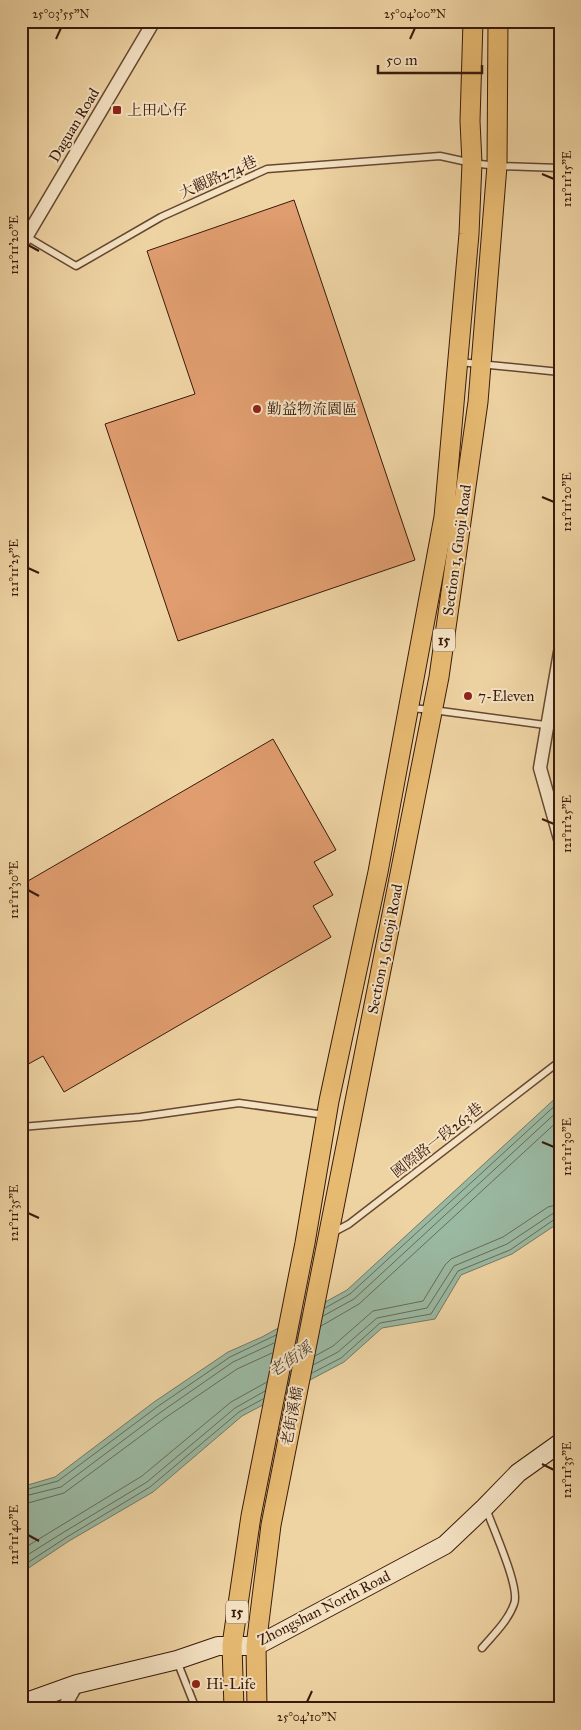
<svg xmlns="http://www.w3.org/2000/svg" width="581" height="1730" font-family="'IM FELL Great Primer','Noto Serif TC',serif">
<style>
.water{fill:#9ab9a2;stroke:#737966}
.lines{fill:none;stroke-linecap:round;stroke-linejoin:round}
.shore{stroke:#6a6a56;stroke-width:1}
.building{fill:#e09d6f;stroke:#391a0b}
.lane-casing{stroke:#664831;stroke-width:9}
.street-casing{stroke:#664831;stroke-width:15}
.secondary-casing{stroke:#391a0b;stroke-width:20}
.primary-casing{stroke:#391a0b;stroke-width:21}
.lane{stroke:#f4e2c3;stroke-width:6}
.street{stroke:#f4e2c3;stroke-width:12}
.secondary{stroke:#f4e2c3;stroke-width:18}
.primary{stroke:#e7ba72;stroke-width:19}
.ticks{fill:none;stroke:#391a0b;stroke-width:2}
.poi-dot{fill:#8f2418;stroke:#f4e2c3;stroke-width:2}
.labels{text-anchor:middle;stroke-width:4;stroke-linejoin:round;paint-order:stroke}
.shield{fill:#f4e2c3;stroke:#715642;stroke-width:1}
.shield-label{font-size:14px;font-weight:bold;fill:#391a0b}
.poi-label{font-size:15px;fill:#391a0b;stroke:#f4e2c3;text-anchor:start}
.street-label{font-size:15px;fill:#391a0b;stroke:#f4e2c3}
.water-label{font-size:16px;font-style:italic;fill:#564a38;stroke:#f4e2c3}
.neatline{fill:none;stroke:#391a0b;stroke-width:2}
.ticks-label{font-size:12px;text-anchor:middle;fill:#391a0b}
</style>
<rect width="100%" height="100%" fill="#eed3a3"/>
<filter id="stains"><feTurbulence type="fractalNoise" baseFrequency=".004" numOctaves="4"/><feColorMatrix values="0 0 0 0 .2 0 0 0 0 .09 0 0 0 0 .02 0 0 0 .5 -.17"/></filter>
<radialGradient id="worn" r=".72"><stop offset=".6" stop-color="#630" stop-opacity="0"/><stop offset="1" stop-color="#630" stop-opacity=".3"/></radialGradient>
<!-- water -->
<polygon class="water" points="560,1094 560,1222 512,1254 461,1275 435,1319 382,1328 344,1362 242,1416 153,1492 69,1541 21,1573 21,1487 55,1477 154,1402 228,1352 262,1337 347,1290"/>
<g class="lines">
<!-- shore -->
<g class="shore">
<polyline points="325,1308 350,1294 560,1101"/>
<polyline points="323,1316 354,1299 560,1109"/>
<polyline points="321,1326 359,1304 560,1119"/>
<polyline points="315,1356 333,1346 373,1311 423,1301 445,1265 451,1259 503,1237 548,1207 560,1204"/>
<polyline points="313,1365 338,1352 377,1318 427,1308 454,1266 507,1244 552,1214 560,1212"/>
<polyline points="312,1373 341,1358 380,1323 431,1314 458,1271 510,1250 555,1219 560,1218"/>
<polyline points="21,1491 58,1481 157,1407 230,1357 276,1335"/>
<polyline points="21,1497 61,1487 161,1412 233,1362 274,1343"/>
<polyline points="21,1505 64,1493 165,1418 237,1369 272,1353"/>
<polyline points="21,1550 142,1476 231,1402 267,1382"/>
<polyline points="21,1559 64,1532 147,1482 235,1408 265,1391"/>
<polyline points="21,1567 67,1537 150,1487 239,1412 263,1399"/>
</g>
</g>
<!-- building -->
<g class="building">
<polygon points="294,200 415,560 178,641 105,424 195,394 147,251"/>
<polygon points="273,739 336,850 314,862 333,895 313,906 331,937 64,1092 43,1056 21,1068 21,885"/>
</g>
<g class="lines">
<defs>
<g id="lane">
<polyline points="27,237 76,266 161,217 267,169 440,156 472,163 497,166 560,168"/>
<polyline points="459,362 560,372"/>
<polyline points="410,708 433,710 560,727"/>
<polyline points="21,1127 140,1117 239,1103 325,1115"/>
<polyline points="332,1233 349,1224 560,1061"/>
<path d="M482 1648C493 1635 508 1621 514 1604 521 1588 492 1527 486 1508"/>
<polyline points="177,1661 196,1709"/>
</g>
<g id="street">
<polyline points="21,246 154,21"/>
<polyline points="560,652 540,768 560,839"/>
<polyline points="63,1709 77,1684"/>
</g>
<polyline id="secondary" points="21,1704 77,1684 177,1660 218,1646 256,1646 445,1545 485,1507 518,1473 560,1443"/>
<g id="primary">
<polyline points="234,1709 232,1645 251,1516 305,1243 329,1101 378,872 444,517 469,234 472,163 470,121 473,21"/>
<polyline points="257,1709 256,1646 271,1525 439,677 478,402 497,166 498,21"/>
</g>
</defs>
<!-- lane casing -->
<use href="#lane" class="lane-casing"/>
<!-- street casing -->
<use href="#street" class="street-casing"/>
<!-- secondary casing -->
<use href="#secondary" class="secondary-casing"/>
<!-- primary casing -->
<use href="#primary" class="primary-casing"/>
<!-- lane -->
<use href="#lane" class="lane"/>
<!-- street -->
<use href="#street" class="street"/>
<!-- secondary -->
<use href="#secondary" class="secondary"/>
<!-- primary -->
<use href="#primary" class="primary"/>
</g>
<!-- ticks -->
<path class="ticks" d="M56 39 61 28M410 39 415 28M542 174 554 179M28 245 39 251M542 497 554 502M28 568 39 573M542 819 554 824M28 890 39 896M542 1142 554 1147M28 1213 39 1218M542 1464 554 1470M28 1535 39 1541M307 1702 312 1691"/>
<!-- markers -->
<g class="poi-dot">
<rect x="112" y="105" width="10" height="10" rx="2.5"/>
<circle cx="257" cy="409" r="5"/>
<circle cx="468" cy="696" r="5"/>
<circle cx="196" cy="1684" r="5"/>
</g>
<g class="labels">
<!-- shield labels -->
<g class="shield">
<rect x="433" y="628.5" width="22" height="23" rx="4"/>
<rect x="226" y="1600.5" width="22" height="23" rx="4"/>
</g>
<g class="shield-label">
<text x="444" y="645">15</text>
<text x="237" y="1617">15</text>
</g>
<!-- poi labels -->
<g class="poi-label">
<text x="127" y="115">上田心仔</text>
<text x="267" y="414">勤益物流園區</text>
<text x="478" y="701">7-Eleven</text>
<text x="206" y="1689">Hi-Life</text>
</g>
<!-- street labels -->
<g class="street-label">
<text transform="translate(74 125) rotate(-59)" y="5">Daguan Road</text>
<text transform="translate(218 177) rotate(-24)" y="5">大觀路274巷</text>
<text transform="translate(457 550) rotate(-82)" y="5">Section 1, Guoji Road</text>
<text transform="translate(385 949) rotate(-79)" y="5">Section 1, Guoji Road</text>
<text transform="translate(437 1140) rotate(-38)" y="5">國際路一段263巷</text>
<text transform="translate(292 1416) rotate(-79)" y="5">老街溪橋</text>
<text transform="translate(324 1608) rotate(-27)" y="5">Zhongshan North Road</text>
</g>
<!-- water labels -->
<g class="water-label">
<text transform="translate(290 1359) rotate(-34)" y="6">老街溪</text>
</g>
</g>
<!-- margin -->
<rect width="581" height="1730" fill="none" stroke="#eed3a3" stroke-width="55"/>
<!-- scale -->
<path d="M378 65v8h104v-8" fill="none" stroke="#391a0b" stroke-width="2.5"/>
<text x="386" y="65" font-size="15" fill="#391a0b" stroke="#f4e2c3" stroke-width="4" paint-order="stroke">50 m</text>
<rect x="28" y="28" width="526" height="1674" class="neatline"/>
<g class="ticks-label">
<text x="61" y="18">25°03'55"N</text>
<text x="415" y="18">25°04'00"N</text>
<text transform="translate(567 179) rotate(-90)" y="4">121°11'15"E</text>
<text transform="translate(14 245) rotate(-90)" y="4">121°11'20"E</text>
<text transform="translate(567 502) rotate(-90)" y="4">121°11'20"E</text>
<text transform="translate(14 568) rotate(-90)" y="4">121°11'25"E</text>
<text transform="translate(567 824) rotate(-90)" y="4">121°11'25"E</text>
<text transform="translate(14 890) rotate(-90)" y="4">121°11'30"E</text>
<text transform="translate(567 1147) rotate(-90)" y="4">121°11'30"E</text>
<text transform="translate(14 1213) rotate(-90)" y="4">121°11'35"E</text>
<text transform="translate(567 1470) rotate(-90)" y="4">121°11'35"E</text>
<text transform="translate(14 1535) rotate(-90)" y="4">121°11'40"E</text>
<text x="307" y="1721">25°04'10"N</text>
</g>
<rect width="100%" height="100%" filter="url(#stains)"/>
<rect width="100%" height="100%" fill="url(#worn)"/>
</svg>
